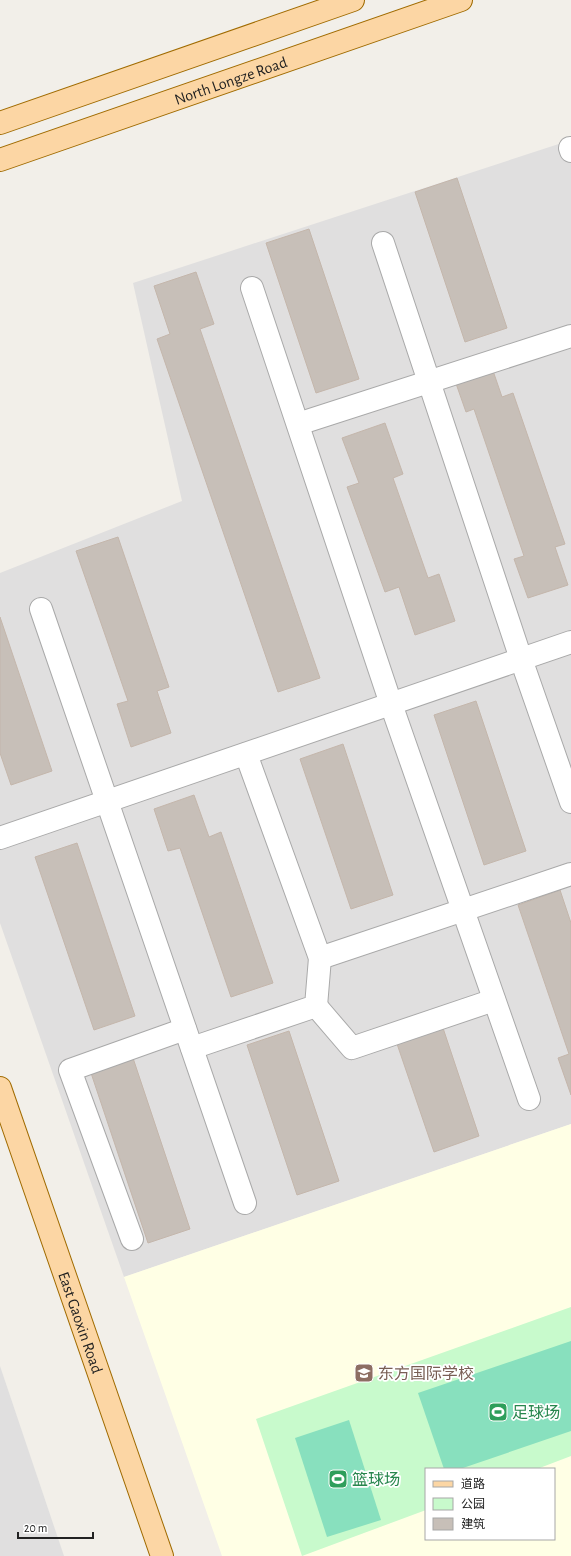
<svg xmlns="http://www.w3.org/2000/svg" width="571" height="1556" font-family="'Alegreya Sans','Noto Sans SC',sans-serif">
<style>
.residential{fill:#e0dfdf}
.education{fill:#ffffe5;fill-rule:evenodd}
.park{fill:#c8facc}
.pitch{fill:#88e0be}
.building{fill:#c7bfb8;stroke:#c4b6ab}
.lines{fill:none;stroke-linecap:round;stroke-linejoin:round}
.minor-casing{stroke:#a9a9a9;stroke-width:24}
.major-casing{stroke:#a06b00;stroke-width:24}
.minor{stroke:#fff;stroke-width:22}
.major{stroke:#fcd6a4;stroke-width:22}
.labels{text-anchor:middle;stroke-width:3.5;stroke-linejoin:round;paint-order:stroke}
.street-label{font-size:16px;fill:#222;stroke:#fff}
.education-label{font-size:16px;fill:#785e54;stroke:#fff;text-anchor:start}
.leisure-label{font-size:16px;fill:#27864d;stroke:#fff;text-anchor:start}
</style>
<rect width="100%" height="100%" fill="#f2efe9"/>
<!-- residential -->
<g class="residential">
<polygon points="571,140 571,1124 124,1277 0,923 0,573 182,501 133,283"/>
<polygon points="0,1366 64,1556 0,1556"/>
</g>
<!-- education -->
<path class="education" d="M571 1124V1556H222L124 1277ZM426 1469H554V1539H426Z"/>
<!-- park -->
<polygon class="park" points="571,1307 571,1456 537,1469 426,1469 426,1510 302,1556 256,1419"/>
<!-- pitch -->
<g class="pitch">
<polygon points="571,1341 571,1431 460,1469 444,1469 418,1393"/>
<polygon points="349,1420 381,1520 327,1537 295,1438"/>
</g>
<!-- building -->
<g class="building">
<polygon points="457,178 507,328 465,342 415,192"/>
<polygon points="309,229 359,379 316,393 266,243"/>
<polygon points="196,272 214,324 200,329 320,678 278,692 157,339 170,334 154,286"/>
<polygon points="490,362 502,397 513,393 565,544 555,547 568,585 528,598 514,559 524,556 474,409 466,412 453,375"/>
<polygon points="385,423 403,474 393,478 428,578 439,574 455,621 415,635 399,587 385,592 347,487 359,483 342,438"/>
<polygon points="118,537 169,687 157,691 171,733 131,747 117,704 128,701 76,551"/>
<polygon points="0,617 52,771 11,785 0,753"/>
<polygon points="476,701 526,851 484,865 434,715"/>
<polygon points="343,744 393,895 351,909 300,759"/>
<polygon points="194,795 209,837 221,832 273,983 231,997 180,848 168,851 154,809"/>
<polygon points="77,843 135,1016 94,1030 35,857"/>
<polygon points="560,890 571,923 571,1095 558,1058 569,1054 518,905"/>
<polygon points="441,1022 479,1136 434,1152 395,1038"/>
<polygon points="289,1031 339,1181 297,1195 247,1045"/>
<polygon points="132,1055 190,1229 148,1243 90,1070"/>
</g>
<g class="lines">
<defs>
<g id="minor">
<polyline points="570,148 571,151"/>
<polyline points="383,243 521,659 571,802"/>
<polyline points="252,288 391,704 529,1099"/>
<polyline points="298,424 571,336"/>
<polyline points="41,609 245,1203"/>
<polyline points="246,754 320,958"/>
<polyline points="0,838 571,642"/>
<polyline points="316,1006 352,1048 494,1000"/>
<polyline points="192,1048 316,1006 320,958 571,874"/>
<polyline points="132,1239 70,1070 185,1029"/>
</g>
<g id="major">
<polyline points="0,123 353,0"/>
<path id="s1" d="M0 160 461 0"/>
<path id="s2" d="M0 1088 162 1556"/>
</g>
</defs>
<!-- minor casing -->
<use href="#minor" class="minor-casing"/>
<!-- major casing -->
<use href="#major" class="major-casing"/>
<!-- minor -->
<use href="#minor" class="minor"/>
<!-- major -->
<use href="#major" class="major"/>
</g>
<!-- icons -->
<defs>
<symbol id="school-square" viewBox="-11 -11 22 22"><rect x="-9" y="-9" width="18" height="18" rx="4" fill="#8d6e63" stroke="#fff"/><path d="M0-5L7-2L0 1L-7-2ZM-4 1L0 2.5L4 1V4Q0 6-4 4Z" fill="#fff"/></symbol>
<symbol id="stadium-square" viewBox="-11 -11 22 22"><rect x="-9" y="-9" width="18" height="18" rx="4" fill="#2e9e5b" stroke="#fff"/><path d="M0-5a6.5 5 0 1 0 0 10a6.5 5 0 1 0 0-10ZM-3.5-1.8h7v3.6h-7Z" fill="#fff"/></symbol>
</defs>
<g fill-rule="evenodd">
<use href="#school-square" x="353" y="1362" width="22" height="22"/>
<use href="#stadium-square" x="487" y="1401" width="22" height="22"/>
<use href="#stadium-square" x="327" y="1468" width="22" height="22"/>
</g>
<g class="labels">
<!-- street labels -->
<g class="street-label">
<text dy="6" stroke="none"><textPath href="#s1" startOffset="244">North Longze Road</textPath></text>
<text dy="6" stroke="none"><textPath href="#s2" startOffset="248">East Gaoxin Road</textPath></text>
</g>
<!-- education labels -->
<g class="education-label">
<text x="378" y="1379">东方国际学校</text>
</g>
<!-- leisure labels -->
<g class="leisure-label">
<text x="512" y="1418">足球场</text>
<text x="352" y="1485">篮球场</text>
</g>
</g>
<!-- legend -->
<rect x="425" y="1468" width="130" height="72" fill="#ffffff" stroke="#a7a7a7"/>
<rect x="433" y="1481" width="20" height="6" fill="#fcd6a4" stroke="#a7a7a7"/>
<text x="461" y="1488" font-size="12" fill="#222222">道路</text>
<rect x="433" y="1498" width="20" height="12" fill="#c8facc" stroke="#a7a7a7"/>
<text x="461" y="1508" font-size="12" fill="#222222">公园</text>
<rect x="433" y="1518" width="20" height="12" fill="#c7bfb8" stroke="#a7a7a7"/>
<text x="461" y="1528" font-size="12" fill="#222222">建筑</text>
<!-- scale -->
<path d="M18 1532v6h75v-6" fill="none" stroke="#222222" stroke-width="2"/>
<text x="24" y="1532" font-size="12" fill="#222222" stroke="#ffffff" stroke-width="3" paint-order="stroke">20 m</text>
</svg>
